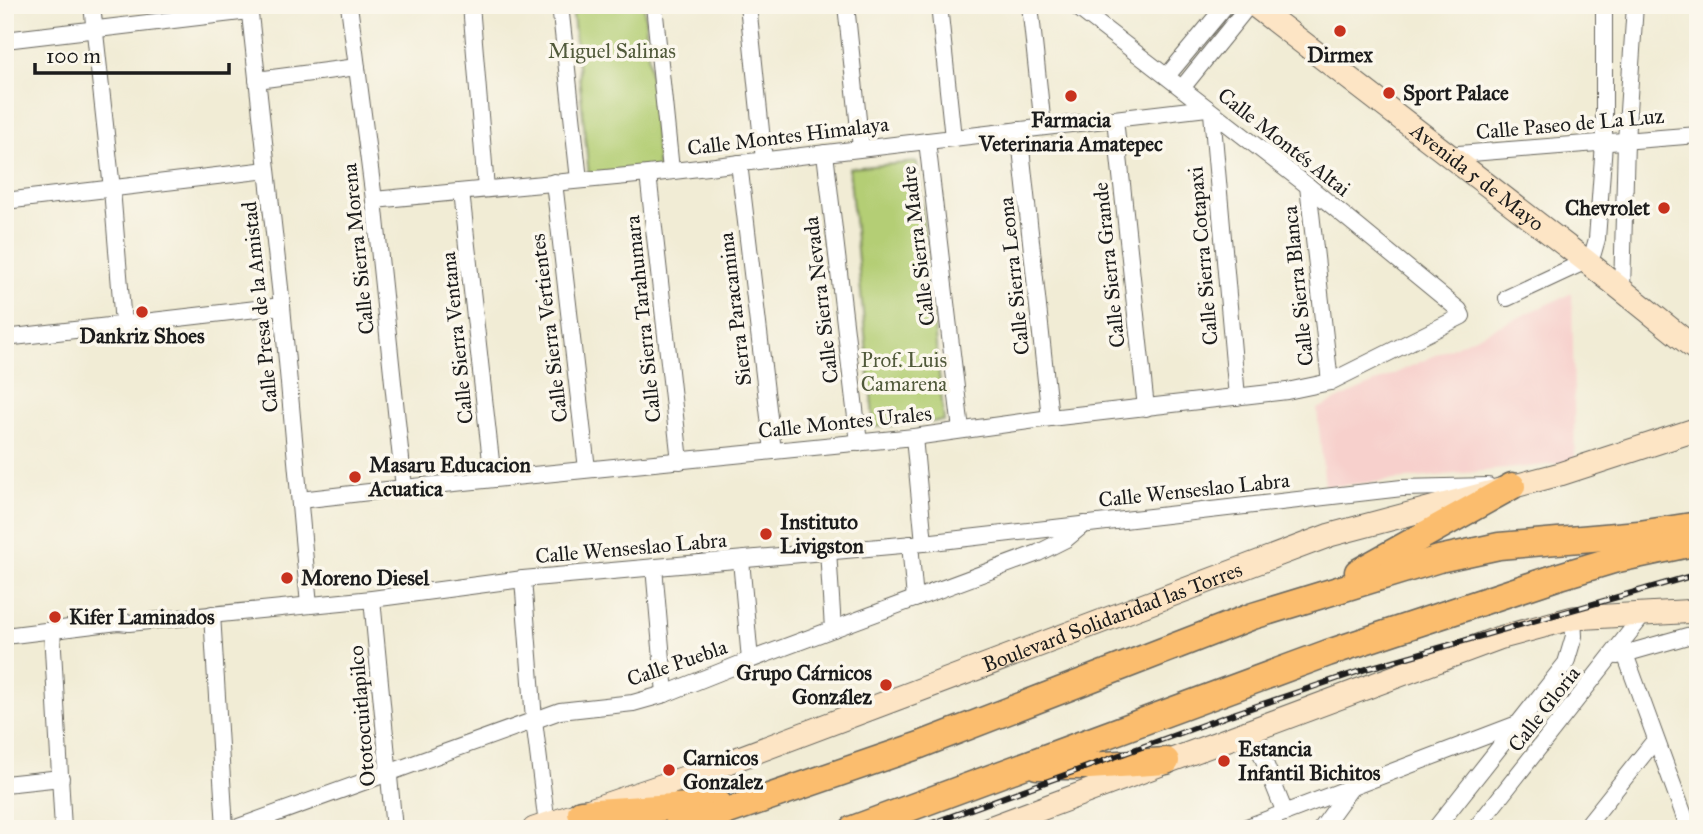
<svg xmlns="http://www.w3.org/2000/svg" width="1703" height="834" font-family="'IM FELL Great Primer',serif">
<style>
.built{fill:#f7d0cc}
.green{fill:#b4ce74;stroke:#687548;stroke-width:2}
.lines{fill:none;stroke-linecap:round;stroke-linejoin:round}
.minor-casing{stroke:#67655d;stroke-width:18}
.secondary-casing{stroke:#67655d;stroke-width:25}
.trunk-casing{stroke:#67655d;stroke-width:29}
.minor{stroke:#fff;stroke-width:16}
.secondary{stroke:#fde5c5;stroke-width:23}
.trunk{stroke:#fbbd6e;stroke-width:26}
.rail-casing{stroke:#1c1c1c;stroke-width:6}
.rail{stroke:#fbf7ec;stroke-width:3.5;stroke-dasharray:10;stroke-linecap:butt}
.poi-dot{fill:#c8321e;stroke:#fbf7ec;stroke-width:2.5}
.labels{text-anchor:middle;stroke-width:7;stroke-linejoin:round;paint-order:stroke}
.park-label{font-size:21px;fill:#515a3b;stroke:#fbf7ec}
.poi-label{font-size:21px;font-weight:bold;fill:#1c1c1c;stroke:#fbf7ec;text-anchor:start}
.street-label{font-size:21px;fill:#1c1c1c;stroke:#fbf7ec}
</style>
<rect width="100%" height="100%" fill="#fbf7ec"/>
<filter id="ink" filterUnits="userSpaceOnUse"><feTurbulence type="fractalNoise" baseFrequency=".0143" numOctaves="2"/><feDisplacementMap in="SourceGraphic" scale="14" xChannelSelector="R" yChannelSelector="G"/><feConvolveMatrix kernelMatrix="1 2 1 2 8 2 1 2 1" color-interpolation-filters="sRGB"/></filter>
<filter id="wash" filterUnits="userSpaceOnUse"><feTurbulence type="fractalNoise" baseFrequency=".00686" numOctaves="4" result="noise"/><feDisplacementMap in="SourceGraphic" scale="28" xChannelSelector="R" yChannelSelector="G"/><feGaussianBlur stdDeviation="1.57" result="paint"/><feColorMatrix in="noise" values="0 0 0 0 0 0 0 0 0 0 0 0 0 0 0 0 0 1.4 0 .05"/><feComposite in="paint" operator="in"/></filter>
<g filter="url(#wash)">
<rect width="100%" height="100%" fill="#f1ecd5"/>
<!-- built -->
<polygon class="built" points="1572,293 1575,462 1325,487 1317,409"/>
<!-- green -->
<g class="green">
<polygon points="572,5 644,5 658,169 589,176"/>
<polygon points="917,162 944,421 874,427 849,168"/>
</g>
</g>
<g filter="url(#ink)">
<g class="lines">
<defs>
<g id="minor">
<polyline points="92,5 112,189 123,324"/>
<polyline points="249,5 282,306 309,605"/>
<polyline points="349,5 374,200 404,488"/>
<polyline points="471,5 486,189"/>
<polyline points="560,5 579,180"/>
<polyline points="654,5 671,170"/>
<polyline points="748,5 764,160"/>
<polyline points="846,5 861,148"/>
<polyline points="939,5 953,138"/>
<polyline points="1030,5 1043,127"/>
<polyline points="5,40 249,11"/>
<polyline points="1167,76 1226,5"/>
<polyline points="257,80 357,67"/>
<polyline points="1182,88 1249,5"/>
<polyline points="1212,113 1237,397"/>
<polyline points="1115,119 1146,408"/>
<polyline points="1019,130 1050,418"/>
<polyline points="927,141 961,430"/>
<polyline points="825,153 859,443"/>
<polyline points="1446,155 1698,135"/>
<polyline points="739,163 773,451"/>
<polyline points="648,174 680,461"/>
<polyline points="554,182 587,469"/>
<polyline points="1308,186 1330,382"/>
<polyline points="461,192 493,479"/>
<polyline points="374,200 648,174 1207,108"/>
<polyline points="5,201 267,170"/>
<polyline points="1622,290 1626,141 1635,5"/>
<polyline points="1507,298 1586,261 1593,253 1597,239 1604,143 1604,5"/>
<polyline points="5,338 282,306"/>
<polyline points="914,437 924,543"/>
<polyline points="300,500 404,488 914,437 1050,418 1287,391 1330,382 1462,316 1459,310 1308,186 1074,5"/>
<polyline points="910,544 915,599"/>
<polyline points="828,550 833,629"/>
<polyline points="741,560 750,660"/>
<polyline points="654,567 665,694"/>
<polyline points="523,579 534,720 547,825"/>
<polyline points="372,599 394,829"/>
<polyline points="212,614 225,829"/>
<polyline points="52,631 63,829"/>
<polyline points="5,636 118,622 129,623 372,599 523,579 924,543 1402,488 1488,486"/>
<polyline points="1625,654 1689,829"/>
<polyline points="1617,656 1698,633"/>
<polyline points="1259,748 1285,813"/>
<polyline points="5,784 61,778"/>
<polyline points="233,829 560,711 633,703 665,694 750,660 1038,553 1066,539 1084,524"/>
<polyline points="1242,829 1520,723"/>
<polyline points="1321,829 1350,789"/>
<polyline points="1435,829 1566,663 1574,636 1573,618"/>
<polyline points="1475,829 1644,614"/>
<polyline points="1584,829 1655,740"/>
</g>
<g id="secondary">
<path id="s1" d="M1254 5 1586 261 1698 351"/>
<path id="s2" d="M534 829 705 771 1330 535 1560 474 1698 429"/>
<polyline points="987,829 1499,638 1573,618 1698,611"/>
</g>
<g id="trunk">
<polyline points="1358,572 1512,486"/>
<polyline points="1037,766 1089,766 1166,761"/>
<polyline points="581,813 719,804"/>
<polyline points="676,829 920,745 1253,616 1439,559 1499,546 1639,534 1698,525"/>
<polyline points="853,829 1328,653 1560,576 1613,560 1698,542"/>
</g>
</defs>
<!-- minor casing -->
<use href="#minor" class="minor-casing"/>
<!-- secondary casing -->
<use href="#secondary" class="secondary-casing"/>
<!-- trunk casing -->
<use href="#trunk" class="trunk-casing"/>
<!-- minor -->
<use href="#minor" class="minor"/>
<!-- secondary -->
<use href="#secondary" class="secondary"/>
<!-- trunk -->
<use href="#trunk" class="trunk"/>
<defs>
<polyline id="rail" points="916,829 1230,715 1369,668 1698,574"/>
</defs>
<!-- rail casing -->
<use href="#rail" class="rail-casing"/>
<!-- rail -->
<use href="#rail" class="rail"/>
</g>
</g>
<!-- markers -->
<g class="poi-dot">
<circle cx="1340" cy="31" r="7"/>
<circle cx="1389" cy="93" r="7"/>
<circle cx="1071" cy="96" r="7"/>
<circle cx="1664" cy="208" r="7"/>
<circle cx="142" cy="312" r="7"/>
<circle cx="355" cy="477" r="7"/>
<circle cx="766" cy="534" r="7"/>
<circle cx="287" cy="578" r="7"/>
<circle cx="55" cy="617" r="7"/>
<circle cx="886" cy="685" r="7"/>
<circle cx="1224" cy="761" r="7"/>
<circle cx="669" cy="770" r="7"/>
</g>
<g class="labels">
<!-- park labels -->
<g class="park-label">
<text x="612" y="58">Miguel Salinas</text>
<text x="904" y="367">Prof. Luis<tspan x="904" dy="24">Camarena</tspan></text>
</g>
<!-- poi labels -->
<g class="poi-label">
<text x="1340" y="62" text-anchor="middle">Dirmex</text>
<text x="1403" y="100">Sport Palace</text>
<text x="1071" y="127" text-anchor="middle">Farmacia<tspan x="1071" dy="24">Veterinaria Amatepec</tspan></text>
<text x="1650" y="215" text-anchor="end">Chevrolet</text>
<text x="142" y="343" text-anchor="middle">Dankriz Shoes</text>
<text x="369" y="472">Masaru Educacion<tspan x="369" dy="24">Acuatica</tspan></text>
<text x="780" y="529">Instituto<tspan x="780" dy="24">Livigston</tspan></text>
<text x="301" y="585">Moreno Diesel</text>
<text x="69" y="624">Kifer Laminados</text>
<text x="872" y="680" text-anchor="end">Grupo Cárnicos<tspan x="872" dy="24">González</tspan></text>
<text x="1238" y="756">Estancia<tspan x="1238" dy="24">Infantil Bichitos</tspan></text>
<text x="683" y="765">Carnicos<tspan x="683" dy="24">Gonzalez</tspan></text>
</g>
<!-- street labels -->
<g class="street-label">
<text transform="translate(1570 124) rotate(-5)" y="7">Calle Paseo de La Luz</text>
<text transform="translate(788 136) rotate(-7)" y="7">Calle Montes Himalaya</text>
<text transform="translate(1284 142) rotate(38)" y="7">Calle Montés Altai</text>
<text dy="7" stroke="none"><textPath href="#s1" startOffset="282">Avenida 5 de Mayo</textPath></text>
<text transform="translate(918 246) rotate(-97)" y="7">Calle Sierra Madre</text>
<text transform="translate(358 249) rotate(-96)" y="7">Calle Sierra Morena</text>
<text transform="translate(1203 256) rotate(-95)" y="7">Calle Sierra Cotapaxi</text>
<text transform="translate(1109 265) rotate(-96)" y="7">Calle Sierra Grande</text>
<text transform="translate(1014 276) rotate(-96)" y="7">Calle Sierra Leona</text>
<text transform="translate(1298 286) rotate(-96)" y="7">Calle Sierra Blanca</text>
<text transform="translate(821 300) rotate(-97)" y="7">Calle Sierra Nevada</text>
<text transform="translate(260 307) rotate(-96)" y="7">Calle Presa de la Amistad</text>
<text transform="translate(735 309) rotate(-97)" y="7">Sierra Paracamina</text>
<text transform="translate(643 319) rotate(-96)" y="7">Calle Sierra Tarahumara</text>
<text transform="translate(549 328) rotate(-97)" y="7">Calle Sierra Vertientes</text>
<text transform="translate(457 338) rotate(-96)" y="7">Calle Sierra Ventana</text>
<text transform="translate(845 422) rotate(-6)" y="7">Calle Montes Urales</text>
<text transform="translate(1194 490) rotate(-6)" y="7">Calle Wenseslao Labra</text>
<text transform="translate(631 548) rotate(-5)" y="7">Calle Wenseslao Labra</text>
<text dy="7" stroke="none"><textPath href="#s2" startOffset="616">Boulevard Solidaridad las Torres</textPath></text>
<text transform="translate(677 663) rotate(-19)" y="7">Calle Puebla</text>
<text transform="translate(1544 709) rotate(-52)" y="7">Calle Gloria</text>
<text transform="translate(362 716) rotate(-95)" y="7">Ototocuitlapilco</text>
</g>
</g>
<!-- margin -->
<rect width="1703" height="834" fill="none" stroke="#fbf7ec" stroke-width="28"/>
<!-- scale -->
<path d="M35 63v10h194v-10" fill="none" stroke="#1c1c1c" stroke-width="3.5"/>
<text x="46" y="63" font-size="21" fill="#1c1c1c" stroke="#fbf7ec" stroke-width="5" paint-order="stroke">100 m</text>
</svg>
